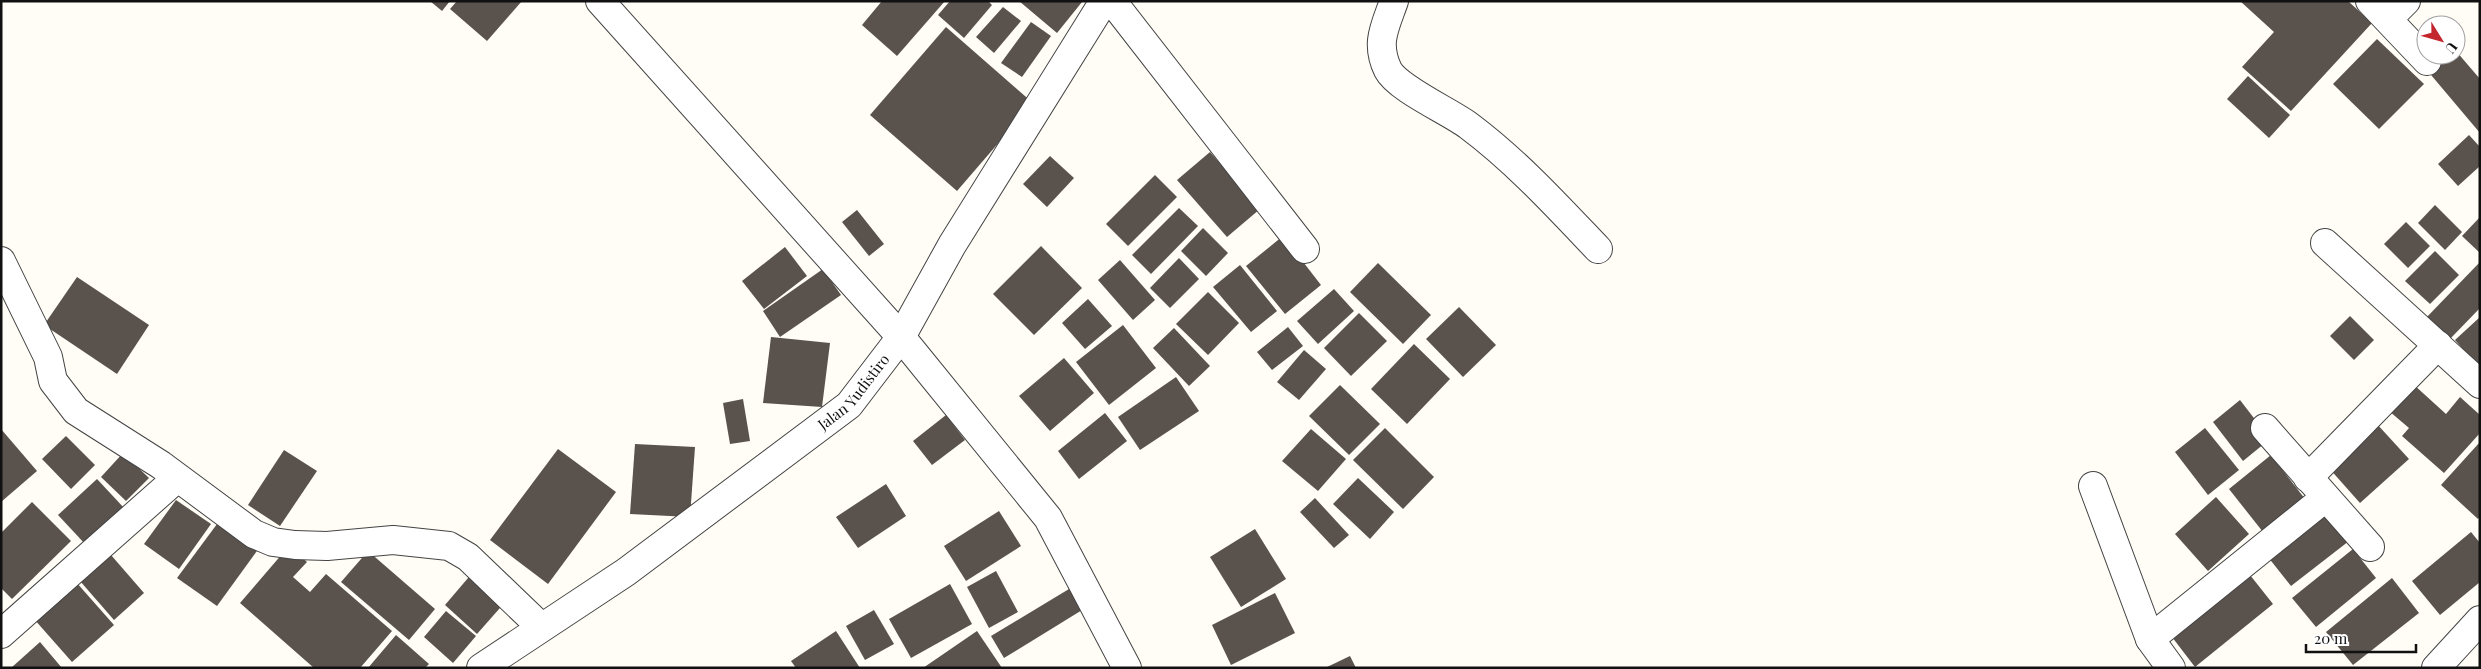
<svg xmlns="http://www.w3.org/2000/svg" width="2481" height="669" font-family="'Playfair Display',serif">
<style>
.building{fill:#5a524d}
.lines{fill:none;stroke-linecap:round;stroke-linejoin:round}
.minor-casing{stroke:#444;stroke-width:30}
.minor{stroke:#fff;stroke-width:28}
.labels{text-anchor:middle;stroke-width:5;stroke-linejoin:round;paint-order:stroke}
.street-label{font-size:15px;fill:#111;stroke:#fff}
</style>
<rect width="100%" height="100%" fill="#fffdf5"/>
<!-- building -->
<g class="building">
<polygon points="430,1 450,1 442,11"/>
<polygon points="457,1 522,1 487,41 450,9"/>
<polygon points="882,1 945,1 897,56 862,25"/>
<polygon points="950,1 988,1 992,5 964,38 938,15"/>
<polygon points="1019,1 1081,1 1082,2 1057,33"/>
<polygon points="2240,1 2348,1 2372,23 2291,111 2242,67 2274,32"/>
<polygon points="1003,7 1021,21 994,53 976,37"/>
<polygon points="1031,22 1051,36 1022,77 1001,63"/>
<polygon points="946,27 1033,103 957,191 870,115"/>
<polygon points="2377,39 2424,84 2379,129 2333,84"/>
<polygon points="2456,51 2480,79 2480,133 2426,69 2443,55 2456,55"/>
<polygon points="2248,76 2290,115 2269,138 2227,99"/>
<polygon points="2469,135 2480,147 2480,166 2458,186 2438,164"/>
<polygon points="1210,152 1260,209 1227,237 1177,180"/>
<polygon points="1050,156 1074,178 1047,207 1023,184"/>
<polygon points="1155,175 1177,197 1128,246 1106,224"/>
<polygon points="2435,205 2462,232 2445,250 2418,223"/>
<polygon points="1179,208 1198,226 1151,274 1132,255"/>
<polygon points="857,210 884,244 869,256 842,222"/>
<polygon points="2480,217 2480,253 2462,236"/>
<polygon points="2406,222 2430,246 2408,268 2384,244"/>
<polygon points="1203,228 1228,253 1206,276 1181,251"/>
<polygon points="1283,236 1321,285 1285,314 1246,266"/>
<polygon points="1041,246 1082,288 1034,335 993,294"/>
<polygon points="785,247 807,276 764,309 742,281"/>
<polygon points="2435,251 2459,275 2430,304 2405,281"/>
<polygon points="1179,258 1199,279 1170,308 1150,288"/>
<polygon points="1120,260 1155,300 1133,320 1098,280"/>
<polygon points="2480,262 2480,308 2448,341 2425,319"/>
<polygon points="1378,263 1431,315 1403,344 1350,292"/>
<polygon points="1240,265 1277,311 1251,332 1213,287"/>
<polygon points="823,269 841,295 780,337 763,311"/>
<polygon points="77,277 149,325 117,374 44,325"/>
<polygon points="1334,289 1354,311 1318,344 1297,321"/>
<polygon points="1208,292 1239,323 1208,355 1176,324"/>
<polygon points="1088,299 1112,326 1085,349 1062,323"/>
<polygon points="1459,307 1496,345 1463,377 1426,339"/>
<polygon points="1359,313 1387,341 1351,376 1324,348"/>
<polygon points="2350,316 2374,340 2354,360 2330,336"/>
<polygon points="2480,317 2480,368 2455,340"/>
<polygon points="1123,325 1156,368 1109,405 1076,362"/>
<polygon points="1288,327 1303,346 1272,370 1257,352"/>
<polygon points="1174,328 1210,366 1189,386 1153,348"/>
<polygon points="771,337 830,343 822,407 763,403"/>
<polygon points="1414,344 1450,379 1407,424 1371,389"/>
<polygon points="1304,350 1326,369 1299,400 1277,382"/>
<polygon points="1064,358 1094,393 1050,431 1019,396"/>
<polygon points="1176,377 1199,411 1140,450 1118,417"/>
<polygon points="2413,384 2446,414 2460,397 2480,415 2480,433 2444,473 2402,436 2409,428 2389,411"/>
<polygon points="1340,385 1380,424 1349,455 1309,416"/>
<polygon points="743,399 750,441 730,444 723,403"/>
<polygon points="2240,400 2270,439 2243,461 2213,422"/>
<polygon points="1105,413 1127,441 1079,479 1058,451"/>
<polygon points="946,415 965,440 932,465 913,441"/>
<polygon points="2376,423 2409,459 2360,503 2328,467"/>
<polygon points="1385,428 1434,477 1403,509 1353,460"/>
<polygon points="2205,428 2239,470 2208,495 2175,452"/>
<polygon points="1,429 37,471 1,502"/>
<polygon points="1311,429 1346,459 1318,491 1282,461"/>
<polygon points="66,436 95,465 71,489 42,459"/>
<polygon points="2480,442 2480,516 2478,519 2441,485"/>
<polygon points="635,444 695,447 690,517 630,514"/>
<polygon points="558,449 616,492 548,584 490,540"/>
<polygon points="284,450 317,471 280,526 248,505"/>
<polygon points="123,453 149,478 126,501 101,477"/>
<polygon points="2271,455 2305,499 2263,532 2229,489"/>
<polygon points="1358,478 1394,512 1370,539 1333,504"/>
<polygon points="97,479 125,509 86,545 58,515"/>
<polygon points="886,484 906,516 858,548 836,517"/>
<polygon points="2216,497 2249,534 2208,571 2175,534"/>
<polygon points="1315,498 1349,535 1334,548 1300,512"/>
<polygon points="176,500 211,524 179,569 144,544"/>
<polygon points="32,502 71,541 12,599 1,588 1,533"/>
<polygon points="999,511 1021,546 966,581 944,546"/>
<polygon points="2326,512 2349,541 2291,586 2268,557"/>
<polygon points="220,520 259,548 217,606 177,578"/>
<polygon points="1255,529 1286,579 1241,607 1210,557"/>
<polygon points="2471,532 2480,543 2480,582 2440,615 2412,581"/>
<polygon points="289,546 307,562 293,577 310,592 326,574 392,631 360,668 314,668 240,603"/>
<polygon points="2353,549 2376,578 2316,627 2292,598"/>
<polygon points="368,551 435,609 409,640 341,582"/>
<polygon points="111,555 144,593 114,620 80,581"/>
<polygon points="474,571 507,600 477,634 445,605"/>
<polygon points="996,571 1018,612 989,628 967,587"/>
<polygon points="2250,575 2273,604 2195,667 2172,637"/>
<polygon points="2392,578 2419,613 2353,665 2326,632"/>
<polygon points="76,582 114,625 72,662 34,619"/>
<polygon points="950,584 972,624 911,658 889,619"/>
<polygon points="1074,586 1087,607 1004,658 991,636"/>
<polygon points="1275,593 1295,633 1231,665 1212,625"/>
<polygon points="874,610 894,644 865,660 846,626"/>
<polygon points="446,611 476,636 453,663 424,637"/>
<polygon points="836,631 860,668 796,668 791,661"/>
<polygon points="977,631 1002,668 923,668"/>
<polygon points="396,635 429,664 425,668 368,668"/>
<polygon points="40,642 62,668 11,668"/>
<polygon points="1350,656 1356,668 1325,668"/>
</g>
<g class="lines">
<defs>
<g id="minor">
<polyline points="600,1 901,337 1048,518 1127,668"/>
<polyline points="1112,1 1305,249"/>
<path d="M1394 1C1385 27 1375 43 1388 70 1398 89 1451 112 1469 126 1517 162 1557 206 1598 249"/>
<polyline points="2370,1 2427,61"/>
<polyline points="2388,19 2406,1"/>
<polyline points="2325,243 2480,384"/>
<polyline points="1,261 48,357 53,381 76,411 161,465 254,534 273,542 295,545 327,546 393,540 449,546 468,557 541,627"/>
<polyline points="2265,428 2370,547"/>
<polyline points="2308,478 2438,345"/>
<polyline points="2093,486 2150,639 2171,668"/>
<polyline points="1,634 176,479"/>
<polyline points="2150,639 2325,498"/>
<path id="s1" d="M481 668 626 572 849 405 901 337 952 245 1104 1"/>
<polyline points="2436,668 2480,620"/>
</g>
</defs>
<!-- minor casing -->
<use href="#minor" class="minor-casing"/>
<!-- minor -->
<use href="#minor" class="minor"/>
</g>
<g class="labels">
<!-- street labels -->
<g class="street-label">
<text dy="5" stroke="none"><textPath href="#s1" startOffset="465">Jalan Yudistiro</textPath></text>
</g>
</g>
<!-- border -->
<rect width="2481" height="669" fill="none" stroke="#111111" stroke-width="5"/>
<!-- north arrow -->
<g transform="translate(2441 40) rotate(127)"><circle r="24" fill="#ffffff" stroke="#a0a0a0"/>
<path d="M0-4L9 19L0 12L-9 19Z" fill="#c4262e"/>
<text y="-8" font-size="14" font-weight="bold" text-anchor="middle" fill="#111111">U</text>
</g>
<!-- scale -->
<path d="M2306 644v8h110v-8" fill="none" stroke="#111111" stroke-width="2.5"/>
<text x="2314" y="644" font-size="15" fill="#111111" stroke="#ffffff" stroke-width="4" paint-order="stroke">20 m</text>
</svg>
